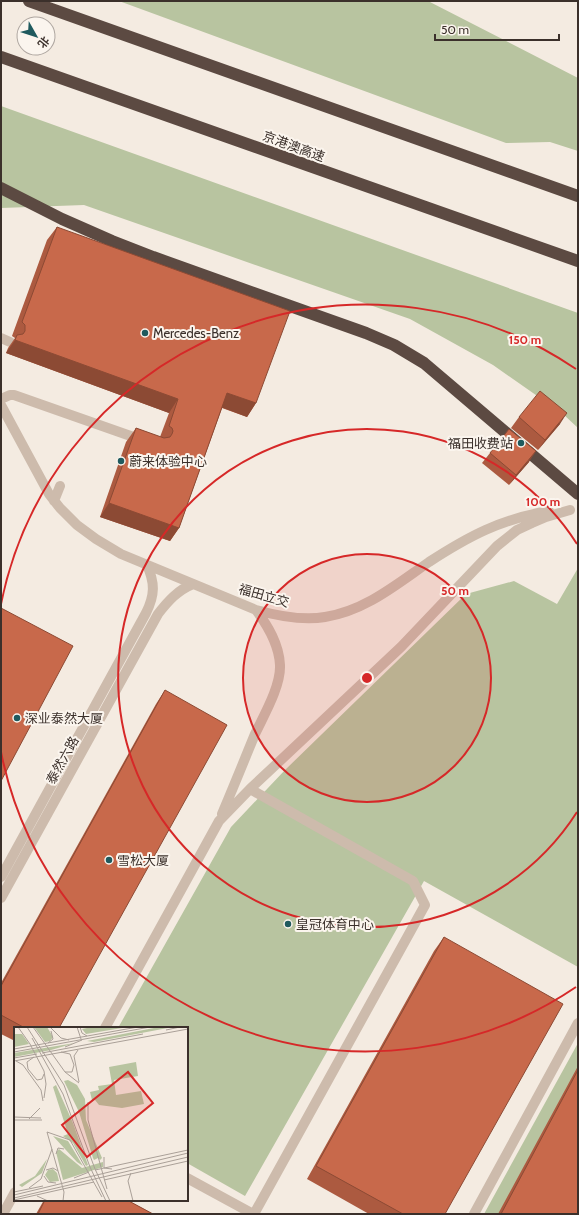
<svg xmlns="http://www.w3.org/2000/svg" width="579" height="1215" viewBox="0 0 579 1215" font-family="Cabin,'Noto Sans SC',sans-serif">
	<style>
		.green { fill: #b8c4a0 }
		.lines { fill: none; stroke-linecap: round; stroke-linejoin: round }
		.minor { stroke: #cdbbac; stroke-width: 10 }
		.highway { stroke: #5c4a42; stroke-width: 12 }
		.wall { fill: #ac5a40 }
		.shaded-wall { fill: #8c4a34 }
		.building { fill: #c8694b; stroke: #8c4a34 }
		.ring { fill: none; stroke: #d62828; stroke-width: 2 }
		.poi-dot { fill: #1f5a5e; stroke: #fbf5ee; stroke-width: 1.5 }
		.labels { text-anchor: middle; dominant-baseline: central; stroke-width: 4; stroke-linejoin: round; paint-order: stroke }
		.street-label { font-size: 13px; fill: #3b302b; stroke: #fbf5ee }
		.poi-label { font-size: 13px; fill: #3b302b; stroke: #fbf5ee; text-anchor: start }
		.inset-road { fill: none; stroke: #aaa098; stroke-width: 1 }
		.view { fill: #d62828; fill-opacity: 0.15; stroke: #d62828; stroke-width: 2 }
		.inset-edge { fill: none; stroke: #3b302b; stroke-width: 2 }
		.centre { fill: #d62828; stroke: #fbf5ee; stroke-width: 2 }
		.ring-label { font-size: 12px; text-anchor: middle; font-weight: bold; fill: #d62828; stroke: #fbf5ee; stroke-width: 4; stroke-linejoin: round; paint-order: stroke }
	</style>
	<rect width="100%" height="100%" fill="#f4ebe1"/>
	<path class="green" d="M119 1H428L578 78V151L550 142 506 143Z
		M1 106 578 313V428L563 414 493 365 410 319 84 205 1 208Z
		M578 568V967L424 881 245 1196 187 1163V1028H118L231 827 285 770 466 594 514 581 557 604Z
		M578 1043V1214H484Z"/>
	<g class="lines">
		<path class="minor" d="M1 338 10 342
			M1 399 10 395H14L142 440
			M1 405 49 494 60 508 77 525 96 539 121 554 256 610C278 616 303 621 325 617 365 611 397 584 429 562 469 536 501 519 549 511
			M54 501 60 486
			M250 789 413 881 425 905 254 1214
			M222 814C233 788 244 761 255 734 264 715 281 686 280 665 279 644 268 626 256 610
			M1 877 146 613C155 595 155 583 147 565
			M1 898 158 614C168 601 178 590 193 584
			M105 1028 219 821 250 789 401 647 497 546 517 530 532 523 546 517 570 510
			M187 1178 253 1214
			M3 1214 15 1192
			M474 1214 578 1023"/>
		<path class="highway" d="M29 1 578 196
			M1 57 578 261
			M1 188 62 219 112 241 153 257 366 333 394 345 424 363 578 494"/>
	</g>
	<path class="wall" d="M57 227 256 403 247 417 222 408 179 528 170 541 100 517 126 442 136 428 160 437 169 413 6 353 8 348 15 338 12 336 47 240Z
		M519 417 560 424 538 450 511 428Z
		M490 453 529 462 509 485 482 463Z
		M165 690 59 1028H15V1041L1 1034V983L156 704Z
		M444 937 445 1214H369L307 1179 434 951Z
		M578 1066V1214H498Z
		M44 1200H127L153 1214H36Z"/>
	<path class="shaded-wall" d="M15 340 178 399 169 413 6 353Z
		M227 393 256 403 247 417 218 406Z
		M567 413 560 424 538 450 545 440Z
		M536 451 529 462 509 485 516 475Z
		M109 503 179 528 170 541 100 517Z"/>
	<path class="building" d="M57 227 290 311 256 403 227 393 179 528 109 503 136 428 164 438 170 437 172 434 173 431 172 428 169 426 178 399 15 340 17 335 23 334 25 331V325L22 322Z
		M540 391 567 413 545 440 519 417Z
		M509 429 536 451 516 475 490 453Z
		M1 608 73 646 1 781Z
		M165 690 227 725 59 1028H25L1 1015V986Z
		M444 937 563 1004 445 1214H403L316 1166Z
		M578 1070V1214H501Z
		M45 1200H127L153 1214H38Z"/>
	<circle cx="367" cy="678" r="124" fill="#d62828" fill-opacity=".12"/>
	<g class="ring">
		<circle cx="367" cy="678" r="124"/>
		<path d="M577 812A249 249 0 1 1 577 544"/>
		<path d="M576 987A373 373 0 0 1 1 752M1 604A373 373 0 0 1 576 369"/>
	</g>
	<g class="poi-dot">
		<circle cx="145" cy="333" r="4"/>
		<circle cx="521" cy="443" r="4"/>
		<circle cx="121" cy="461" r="4"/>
		<circle cx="17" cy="718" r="4"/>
		<circle cx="109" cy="860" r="4"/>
		<circle cx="288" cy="924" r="4"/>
	</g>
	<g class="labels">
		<g class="street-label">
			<text transform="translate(294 146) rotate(20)">京港澳高速</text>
			<text transform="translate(264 595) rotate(16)">福田立交</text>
			<text transform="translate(62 760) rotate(-61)">泰然六路</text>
		</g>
		<g class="poi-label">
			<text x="153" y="333">Mercedes-Benz</text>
			<text x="513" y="443" text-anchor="end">福田收费站</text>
			<text x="129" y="461">蔚来体验中心</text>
			<text x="25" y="718">深业泰然大厦</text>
			<text x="117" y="860">雪松大厦</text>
			<text x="296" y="924">皇冠体育中心</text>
		</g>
	</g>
	<g transform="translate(14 1027)">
		<rect width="174" height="174" fill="#f4ebe1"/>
		<path d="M20 0H33L39 10 36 14 31 15ZM78 0H114L72 7 68 2ZM145 0H159L80 15 73 14ZM0 7H8L15 17 0 20ZM61 16 37 23 0 30V26ZM122 35 124 49 100 53 102 68 127 64 130 77 108 81 85 78 81 73H78L76 65 85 63 84 59 98 57 95 40ZM54 53 63 58 71 72 72 93 88 131 86 133 84 131 80 133 79 131 65 85 50 54ZM42 58 59 96 74 138 72 139 59 116 49 109 54 107 39 60ZM39 109 54 114 69 139 63 135ZM45 122 68 141 89 135V140L49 153 42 125ZM33 132 28 146 8 160 5 158 21 149ZM39 142 43 146 45 154 36 155 31 148 34 143Z" fill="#b8c4a0"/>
		<path class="inset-road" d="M4 0 16 17 30 44 32 57 30 71M13 0 50 58 81 142 96 174M19 0 51 45 65 56M36 0 47 11 55 13M63 0 67 12M66 0 68 6 73 9M152 3 166 0M18 11 49 67 76 140 92 174M34 16 39 12 37 4M51 20 68 13M0 22 124 0M64 23 60 29 65 55M0 25 136 0M47 25 56 27 60 38 58 45H51M28 26 129 7M20 30 13 35 14 42 23 53 28 52 30 47M0 31 23 27M0 34 174 2M2 34 9 38 27 63 29 74M74 75V93L93 162M0 90 27 91M15 92 26 81M0 93H28M33 105 50 165 49 174M33 105 56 113 88 170M42 127 44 121 50 122M90 130V141L98 142M32 143 39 141 44 144M81 143 174 123M117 146 114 154 119 174M30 149 34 155 42 156M60 151 75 145M90 153 174 134M15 161 27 152 38 122M0 165 29 159M0 168 174 126M23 169 34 174M0 171 174 130M0 173 80 155"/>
		<path class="view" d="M114 45 139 76 73 130 48 98Z"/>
		<rect width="174" height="174" class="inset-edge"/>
	</g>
	<circle cx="367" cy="678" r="6" class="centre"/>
	<g class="ring-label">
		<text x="525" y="344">150 m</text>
		<text x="543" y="506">100 m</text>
		<text x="455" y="595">50 m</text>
	</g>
	<rect width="579" height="1215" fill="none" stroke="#3b302b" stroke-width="4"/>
	<g transform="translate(36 36) rotate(129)"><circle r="19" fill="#fbf5ee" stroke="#aea6a0"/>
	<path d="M0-3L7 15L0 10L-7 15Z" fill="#1f5a5e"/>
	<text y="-6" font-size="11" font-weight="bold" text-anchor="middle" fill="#3b302b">北</text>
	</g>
	<path d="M435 34v6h124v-6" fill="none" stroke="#3b302b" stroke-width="2"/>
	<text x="441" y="34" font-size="12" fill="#3b302b" stroke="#fbf5ee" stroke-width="3" paint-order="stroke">50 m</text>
</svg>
